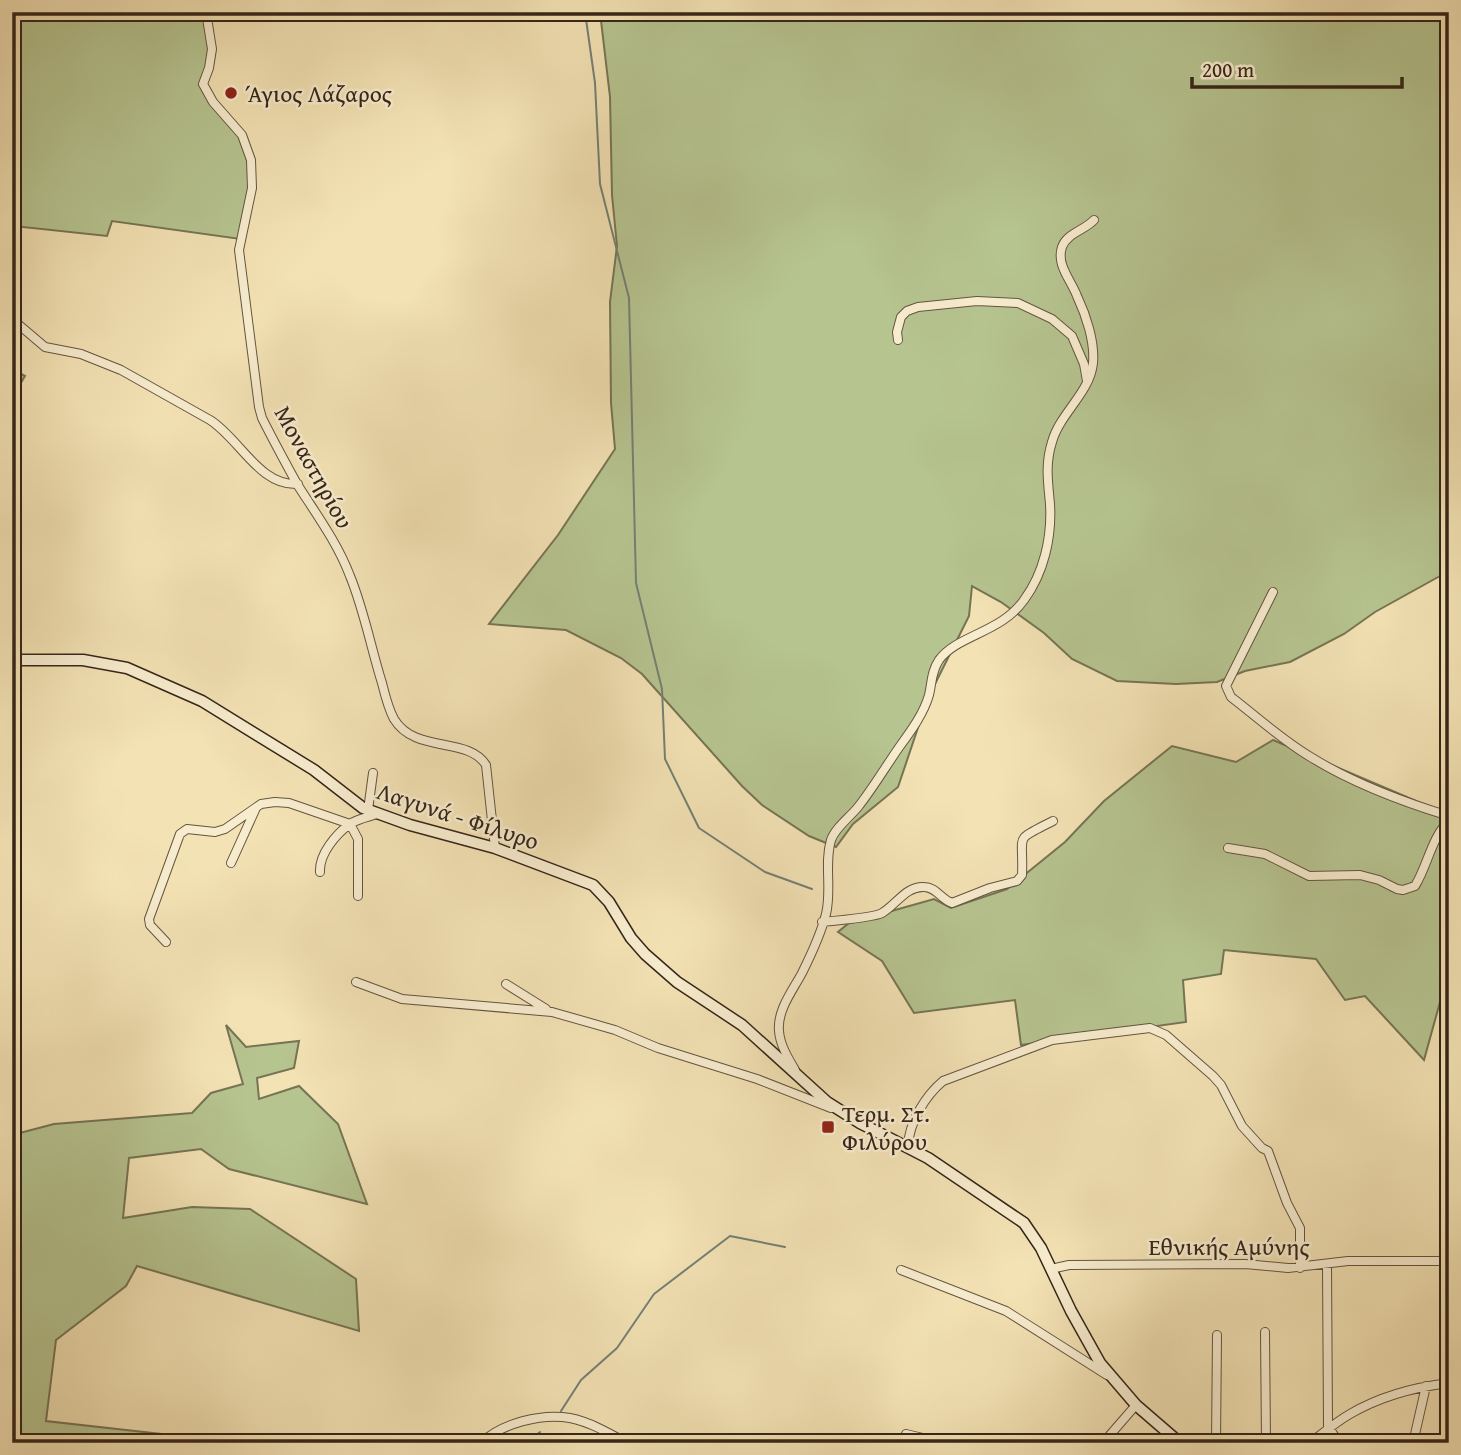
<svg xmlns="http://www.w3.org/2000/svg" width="1461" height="1455" viewBox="0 0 1461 1455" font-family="'Gentium Book Plus',serif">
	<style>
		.green { fill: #b6c490; stroke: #767454; stroke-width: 2 }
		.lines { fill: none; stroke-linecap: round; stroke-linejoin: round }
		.stream { stroke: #738076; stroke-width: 2 }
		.street-casing { stroke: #645440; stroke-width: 10 }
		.secondary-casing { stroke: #352519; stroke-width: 13 }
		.street { stroke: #f7ecce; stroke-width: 8 }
		.secondary { stroke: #f7ecce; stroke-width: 10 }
		.poi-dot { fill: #8f2418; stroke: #f7ecce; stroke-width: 2.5 }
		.labels { text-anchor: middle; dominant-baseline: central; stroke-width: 5; stroke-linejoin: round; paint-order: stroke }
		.poi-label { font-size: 24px; fill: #352519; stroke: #f7ecce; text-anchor: start }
		.street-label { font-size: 24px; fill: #352519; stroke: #f7ecce }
	</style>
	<rect width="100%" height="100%" fill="#f3e2b4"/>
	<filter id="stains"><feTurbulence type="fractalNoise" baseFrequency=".00286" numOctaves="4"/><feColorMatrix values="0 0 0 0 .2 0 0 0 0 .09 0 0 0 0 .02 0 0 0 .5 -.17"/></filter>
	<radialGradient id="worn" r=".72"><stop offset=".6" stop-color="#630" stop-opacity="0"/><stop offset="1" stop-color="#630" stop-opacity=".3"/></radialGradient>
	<path class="green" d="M177 12H206L212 49 203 84 242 135 252 173 240 239 112 221 107 236 14 226 12 283V19L18 21Z
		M600 12H1449V571L1375 612 1344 634 1290 662 1245 671 1217 682 1176 684 1117 681 1072 659 1044 633 1001 602 972 586 969 616 928 698 898 787 853 824 836 847 809 836 762 805 742 786 642 674 621 658 566 630 489 624 558 535 615 449 611 403 610 302 617 246 612 195 610 97Z
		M12 369 25 376 12 398Z
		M1273 740 1449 815V993L1440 1002 1424 1060 1365 996 1345 1000 1316 959 1224 950 1221 974 1183 980 1186 1022 1021 1045 1015 1000 914 1013 882 961 838 932 849 923 934 899 951 908 1007 889 1065 842 1104 801 1172 746 1236 762Z
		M226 1025 246 1047 299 1041 294 1068 257 1078 259 1099 299 1086 338 1124 367 1204 229 1169 201 1149 129 1158 123 1218 192 1207 250 1209 356 1279 359 1331 137 1266 126 1286 56 1340 46 1421 207 1439 205 1443H12V1135L54 1124 192 1113 211 1093 243 1084Z"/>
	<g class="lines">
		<path class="stream" d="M585 12 595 83 600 184 629 298 636 583 662 689 665 759 699 828 765 872 812 889
			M561 1411 581 1380 617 1348 654 1294 730 1236 785 1247
			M526 1443 540 1432"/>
		<g class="street-casing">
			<path id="street" d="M206 12 212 49 209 68 203 84 213 102 242 135 251 160 252 188 239 250 259 407 262 418C273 440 285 462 297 484 316 514 337 542 350 576 364 610 371 648 382 683 385 695 388 708 394 719 415 754 468 736 486 765L495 848
				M12 319 45 347 81 354 121 370 210 420C240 439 259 486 298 484
				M898 340 897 332 901 317 907 311 918 307 977 301 1018 303 1052 319 1072 336 1084 364 1087 381
				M1273 592 1226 686 1231 697C1257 717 1281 739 1309 756 1352 783 1400 801 1449 816
				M368 810 373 773
				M1228 848 1265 854 1309 876 1360 875 1379 880 1397 889 1403 890 1415 886C1428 865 1431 838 1449 821
				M231 863 255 810
				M320 872C319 854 336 834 350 824 357 819 368 817 377 814
				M822 922C833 921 875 917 882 913 896 905 906 886 924 887 936 887 941 899 952 903L990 888 1017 881 1022 875C1024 832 1012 842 1053 821
				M166 942 150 925 149 919 180 834 187 829 215 832 225 829 261 804 275 802 289 803 350 824 358 839V896
				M356 982 402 999 552 1012 615 1030 658 1048 757 1079 831 1108
				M506 984 546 1009
				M795 1070C788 1058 780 1045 779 1031 777 1010 793 990 802 973 811 955 821 933 826 914 832 890 824 863 831 840 835 828 850 817 858 807 873 788 886 766 900 746 911 731 924 713 929 695 932 683 931 672 939 660 957 635 1001 633 1024 600 1044 573 1052 537 1050 504 1048 482 1045 464 1052 442 1060 413 1090 393 1093 363 1095 342 1086 315 1077 296 1071 280 1056 265 1062 247 1067 233 1085 230 1094 220
				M908 1146C909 1123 925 1096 943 1081L1052 1040 1150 1028 1166 1035 1213 1076 1221 1085 1242 1126 1262 1148 1268 1151 1287 1203 1300 1228V1268
				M1327 1264 1328 1426 1335 1437 1359 1443
				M1051 1269 1069 1265 1245 1264 1288 1268 1348 1261H1449
				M901 1270 1006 1311 1107 1375
				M1265 1332 1266 1443
				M906 1434 944 1443
				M481 1443C502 1423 542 1413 570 1418 590 1422 609 1433 627 1443
				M1103 1443 1136 1405
				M1216 1443 1217 1335
				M1310 1443C1323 1433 1336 1422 1350 1414 1379 1397 1416 1387 1449 1383
				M1413 1443 1426 1386"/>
		</g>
		<g class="secondary-casing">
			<path id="secondary" d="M12 660H83L127 668 202 701 314 770 363 808 410 825 495 848 593 885 609 902 631 938 645 954 677 982 742 1025 827 1102 860 1123 928 1158 1024 1223 1041 1248 1071 1311 1100 1363 1136 1405 1180 1443"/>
		</g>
		<use href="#street" class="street"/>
		<use href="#secondary" class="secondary"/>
	</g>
	<g class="poi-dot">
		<circle cx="231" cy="93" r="7"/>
		<rect x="821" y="1120" width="14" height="14" rx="3.5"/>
	</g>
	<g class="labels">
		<g class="poi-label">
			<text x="245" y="93">Άγιος Λάζαρος</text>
			<text x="842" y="1113">Τερμ. Στ.<tspan x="842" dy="28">Φιλύρου</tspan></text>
		</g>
		<g class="street-label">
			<text transform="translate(314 467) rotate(61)">Μοναστηρίου</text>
			<text transform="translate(458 816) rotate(18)">Λαγυνά - Φίλυρο</text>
			<text x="1229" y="1246">Εθνικής Αμύνης</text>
		</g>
	</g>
	<rect width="1461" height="1455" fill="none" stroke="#f3e2b4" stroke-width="42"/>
	<rect x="14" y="14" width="1433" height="1427" fill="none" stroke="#352519" stroke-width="3.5"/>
	<rect x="21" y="21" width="1419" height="1413" fill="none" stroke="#352519" stroke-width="2"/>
	<path d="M1192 77v10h210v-10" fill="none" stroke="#352519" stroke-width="3.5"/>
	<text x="1202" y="77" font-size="21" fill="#352519" stroke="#f7ecce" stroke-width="5" paint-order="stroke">200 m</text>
	<rect width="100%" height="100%" filter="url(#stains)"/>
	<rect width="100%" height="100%" fill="url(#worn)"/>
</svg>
